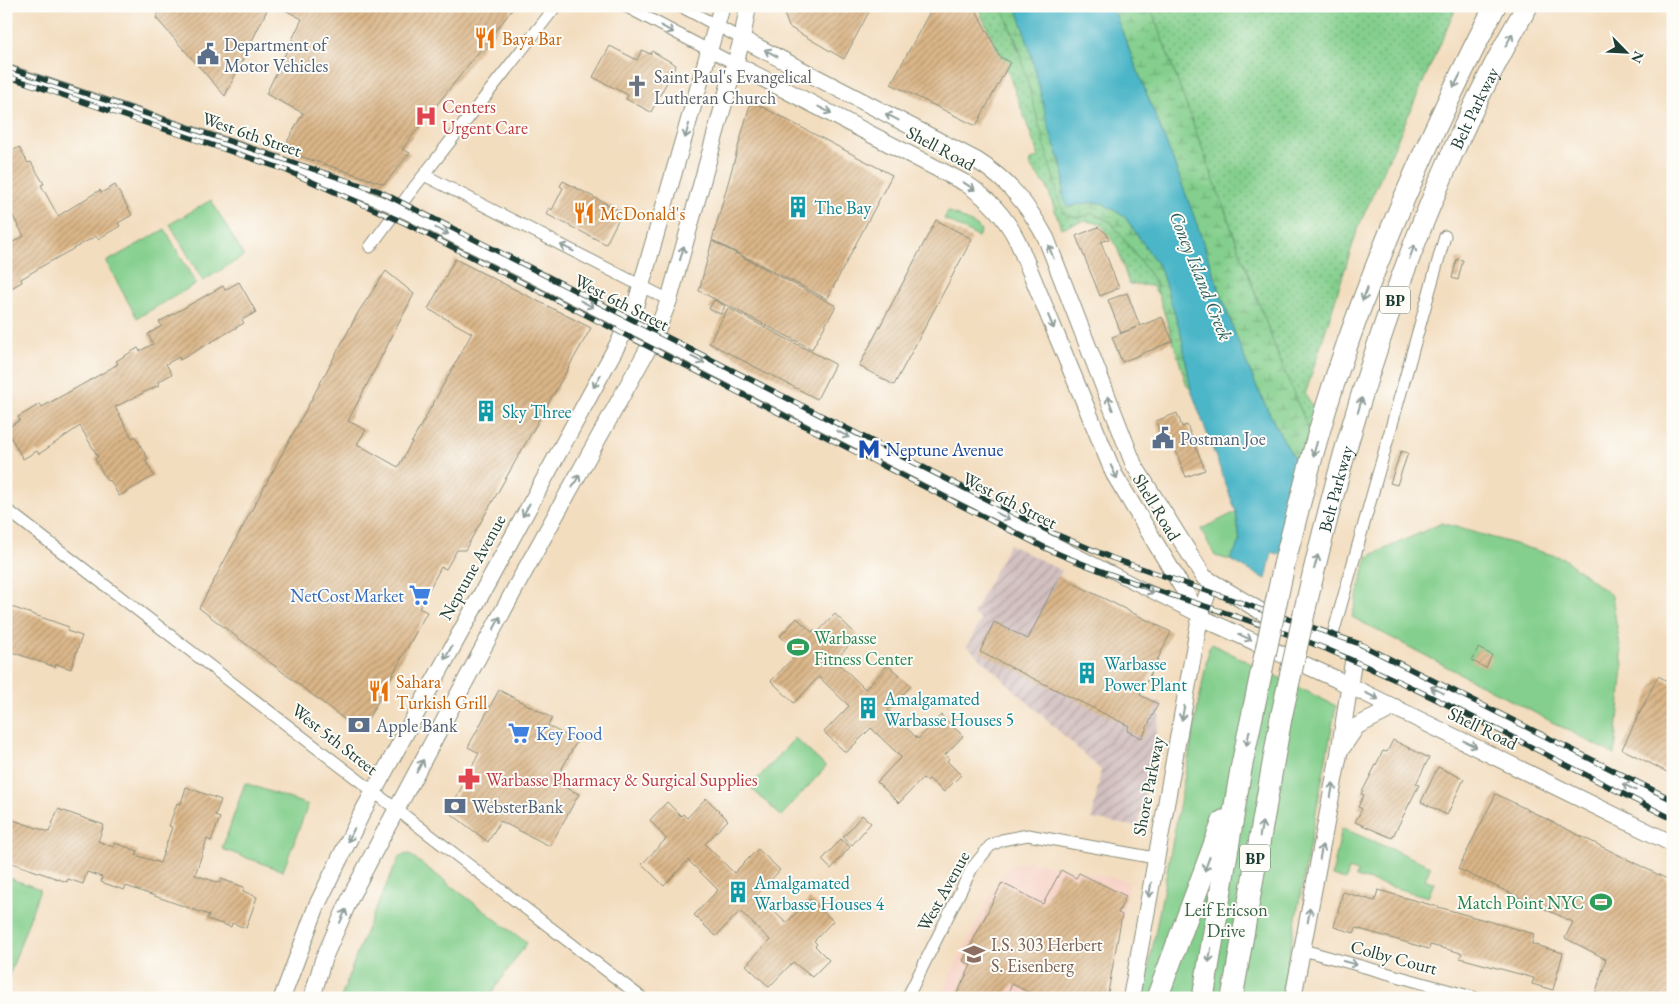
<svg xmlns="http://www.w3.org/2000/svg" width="1679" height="1004" viewBox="0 0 1679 1004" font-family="'EB Garamond',serif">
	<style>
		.built { fill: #f7d1c6 }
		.industrial { fill: url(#industrial-furrows) }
		.grass { fill: url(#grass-dots); stroke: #528660 }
		.wetland { fill: url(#wetland-marsh); stroke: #528660 }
		.green { fill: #84cf8d; stroke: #528660 }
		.water { fill: #4bb6c8; stroke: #357a7e }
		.building { fill: url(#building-hatch) }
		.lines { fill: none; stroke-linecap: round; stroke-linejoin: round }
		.minor-casing { stroke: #898d7a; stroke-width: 13 }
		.secondary-casing { stroke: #898d7a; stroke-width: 18 }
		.motorway-casing { stroke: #898d7a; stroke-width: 23 }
		.minor { stroke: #fff; stroke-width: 11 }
		.secondary { stroke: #fff; stroke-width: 16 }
		.motorway { stroke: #fff; stroke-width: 21 }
		.rail-casing { stroke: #1f3d34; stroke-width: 5.5 }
		.rail { stroke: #fdfcf7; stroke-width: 4; stroke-dasharray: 11; stroke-linecap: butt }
		.motorway-bridge-casing { stroke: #898d7a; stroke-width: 23; stroke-linecap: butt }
		.motorway-bridge { stroke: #fff; stroke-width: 21 }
		.oneway { stroke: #8f9e9a }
		.labels { text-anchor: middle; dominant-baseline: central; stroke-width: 4; stroke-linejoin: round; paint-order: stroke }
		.shield { fill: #fdfcf7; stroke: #62766e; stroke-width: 1 }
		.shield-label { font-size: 16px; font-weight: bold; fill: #1f3d34 }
		.food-label { font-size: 18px; fill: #c56008; stroke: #fdfcf7; text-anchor: start }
		.service-label { font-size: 18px; fill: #4e5e75; stroke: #fdfcf7; text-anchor: start }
		.worship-label { font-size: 18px; fill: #5b616d; stroke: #fdfcf7; text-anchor: start }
		.health-label { font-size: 18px; fill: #be3a42; stroke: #fdfcf7; text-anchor: start }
		.street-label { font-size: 18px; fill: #1f3d34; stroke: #fdfcf7 }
		.culture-label { font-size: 18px; fill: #0d838f; stroke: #fdfcf7; text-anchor: start }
		.transit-label { font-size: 18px; fill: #164399; stroke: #fdfcf7; text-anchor: start }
		.shop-label { font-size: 18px; fill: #366cbe; stroke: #fdfcf7; text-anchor: end }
		.leisure-label { font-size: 18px; fill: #27864d; stroke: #fdfcf7; text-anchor: start }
		.park-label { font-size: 18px; fill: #38624a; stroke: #fdfcf7 }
		.education-label { font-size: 18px; fill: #785e54; stroke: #fdfcf7; text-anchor: start }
		.water-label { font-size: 19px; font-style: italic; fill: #2c6160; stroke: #fdfcf7 }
	</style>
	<defs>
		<pattern id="industrial-furrows" width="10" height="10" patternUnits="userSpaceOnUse" patternTransform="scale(1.25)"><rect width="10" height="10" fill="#d2bfbf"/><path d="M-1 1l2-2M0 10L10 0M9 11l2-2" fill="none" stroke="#aa9c9c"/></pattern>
		<pattern id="grass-dots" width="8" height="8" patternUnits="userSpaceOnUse" patternTransform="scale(1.25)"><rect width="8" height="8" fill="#84cf8d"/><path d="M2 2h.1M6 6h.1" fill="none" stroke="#6ba974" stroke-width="1.8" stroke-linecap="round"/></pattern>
		<pattern id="wetland-marsh" width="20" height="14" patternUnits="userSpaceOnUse" patternTransform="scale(1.25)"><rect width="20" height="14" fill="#84cf8d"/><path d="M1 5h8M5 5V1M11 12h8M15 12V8" fill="none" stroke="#6ba974"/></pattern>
		<pattern id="building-hatch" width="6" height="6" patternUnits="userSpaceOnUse" patternTransform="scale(1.25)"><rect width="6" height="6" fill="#dbb688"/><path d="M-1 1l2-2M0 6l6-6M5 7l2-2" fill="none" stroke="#b19570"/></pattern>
	</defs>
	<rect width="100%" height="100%" fill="#fdfcf7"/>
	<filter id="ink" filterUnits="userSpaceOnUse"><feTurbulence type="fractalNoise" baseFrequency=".02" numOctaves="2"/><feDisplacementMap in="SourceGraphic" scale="10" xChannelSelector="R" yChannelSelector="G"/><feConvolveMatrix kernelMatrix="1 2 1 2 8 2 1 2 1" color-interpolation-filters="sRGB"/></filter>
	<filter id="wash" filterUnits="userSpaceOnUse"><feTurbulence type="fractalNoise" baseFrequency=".0096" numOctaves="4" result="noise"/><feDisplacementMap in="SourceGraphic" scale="20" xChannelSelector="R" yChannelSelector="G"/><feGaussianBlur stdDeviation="1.12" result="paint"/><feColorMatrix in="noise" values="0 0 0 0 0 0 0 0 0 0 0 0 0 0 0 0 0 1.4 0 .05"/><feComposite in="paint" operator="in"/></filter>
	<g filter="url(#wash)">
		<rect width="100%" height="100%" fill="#f3ddbf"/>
		<path class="built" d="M1027 861 1129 881 1107 998H939L998 880 1011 866Z"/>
		<path class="industrial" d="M1009 544 1062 571 1059 576 1171 632 1140 695 1162 704 1138 827 1092 819 1101 770 967 646 981 620 973 614Z"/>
		<path class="grass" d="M977 6H1002L1080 218 1092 213 1111 222 1154 280 1160 297 1152 286 1129 284 1117 247 1100 223 1083 221 1061 228 1047 187 1030 166 1031 160 1039 157 1008 72Z
			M1150 6H1457L1358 228 1305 395 1318 413 1311 435 1279 358Z"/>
		<path class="wetland" d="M1002 6H1016L1027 35 1049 126 1064 176 1062 193 1070 207 1085 203H1102L1125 217 1160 268 1181 333 1191 390 1187 386 1154 280 1111 222 1092 213 1080 218 1066 215 1060 203 1018 46Z
			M1112 6H1150L1279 358 1311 435 1302 470C1251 393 1226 308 1196 222 1170 150 1140 78 1112 6Z"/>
		<path class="green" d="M211 200 244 256 203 281 170 224Z
			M948 211 977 226 981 231 978 237 944 219Z
			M165 229 196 284 137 318 106 262Z
			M1236 512 1240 542 1230 560 1215 556 1201 529Z
			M1442 523 1563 558 1612 596 1623 666 1615 755 1352 617 1367 557Z
			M1212 644 1336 706 1281 998H1143L1209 648Z
			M795 738 826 767 781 816 750 787Z
			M245 783 308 805 283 871 222 849Z
			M1342 828 1431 866 1425 879 1434 883 1428 897 1356 877 1357 872 1349 869 1346 880 1332 876Z
			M409 854 527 943 488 998H341C358 947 377 904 400 856Z
			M6 877 40 889 7 982 6 981Z"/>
		<path class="water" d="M1016 6H1112C1140 78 1170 150 1196 222 1226 308 1251 393 1302 470L1280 555 1272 552 1266 579 1230 560 1240 542 1236 512 1191 390 1181 333 1160 268 1125 217 1102 203H1085L1069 207C1059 196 1065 188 1064 175 1061 158 1052 141 1048 124 1038 84 1030 45 1016 6Z"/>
		<g id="blocks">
			<path class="building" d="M162 6H269L225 96 156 18Z
				M282 6H515L402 149 410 153 384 184 288 152V140L303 113 266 94 302 19 281 8Z
				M781 6H872L844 59 789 27Z
				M933 6H974L1000 57 1010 62 976 126 891 84Z
				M610 46 637 60 642 50 650 54 652 51 676 65 651 112 626 99 628 95 593 77Z
				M751 101 892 175 827 299 712 240Z
				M19 147 28 163 31 162 44 184 41 185 58 216 100 190 101 193 115 185 132 215 118 223 120 226 98 239 96 236 46 264 21 279 22 282 6 291V246L24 236 6 204V155Z
				M563 181 622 212 606 244 546 214 549 208 552 210 563 188 560 186Z
				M936 220 972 239 894 385 859 366Z
				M1098 227 1106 233 1109 239 1101 242 1119 288 1100 296 1076 236Z
				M712 241 836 306 812 349 699 291Z
				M455 259 591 328 465 550H457L446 569 441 567 419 608 427 612 361 732 199 608 359 311 386 271 414 294 348 421 366 430 357 444 398 467 472 333 428 309Z
				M1457 259 1463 260 1458 280 1452 278Z
				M239 282 256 312 242 320 244 323 180 360 179 357 166 364 172 374 158 382 159 385 115 407 132 438 135 436 148 459 145 460 154 476 119 496 110 480 107 481 95 459 98 457 80 426 39 454 37 451 23 459 6 429 20 420 18 417 40 404 42 407 94 378 118 364 116 361 138 348 140 351 153 344 148 334 162 326 159 322 223 286 225 290Z
				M1127 293 1140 326 1162 317 1173 341 1122 362 1112 337 1137 327 1121 333 1108 300Z
				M714 300 725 306 721 314 709 309Z
				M728 308 835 364 817 399 709 343Z
				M1177 413 1182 427 1187 425 1205 470 1186 477 1172 441 1164 444 1156 421Z
				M1401 451 1408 453 1397 485 1390 483Z
				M1059 576 1171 632 1140 695 1158 704 1142 738 1127 731 1129 726 980 652 994 622 1028 639Z
				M6 605 69 627 67 631 82 636 71 669 56 664 55 667 6 650Z
				M835 614 858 636 835 660 862 686 865 689 888 665 911 686 888 710 918 739 941 715 963 736 945 755 949 759 947 761 961 775 944 792 929 779 927 781 923 778 899 803 877 782 901 757 871 728 846 753 824 732 849 706 819 677 794 703 771 681 796 655 793 652 795 650 780 636 797 618 812 632 814 630 817 633Z
				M1478 648 1492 655 1486 668 1472 661Z
				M1658 676 1673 684V775L1622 749Z
				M499 690 552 718 548 726 577 741 560 772 558 771 552 781 579 794 550 846 500 821 488 842 449 812 479 753 468 747Z
				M1393 740 1429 758 1416 784 1419 785 1392 838 1355 822 1362 809 1358 807 1364 795 1361 794 1383 751 1387 752Z
				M1438 767 1464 779 1447 815 1421 802Z
				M186 787 221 800 215 816 220 818 211 841 207 839 195 875 220 883 221 879 244 887 243 891 257 897 246 928 232 923 231 927 207 919 209 915 126 886 124 890 101 882 102 877 87 872 83 884 68 879 67 882 6 861V822L11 824 13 820 49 832 58 809 104 825 98 841 113 847 115 843 138 851 136 855 160 863 172 827 169 826 177 803 181 804Z
				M1496 794 1673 882V998H1594L1606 959 1565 938 1573 922 1458 869Z
				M706 798 728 820 705 844 734 873 758 849 780 870 757 895 786 923 810 899 833 921 814 941 817 944 815 946 829 960 812 977 793 962 769 987 746 965 770 940 740 911 716 936 707 928 694 915 718 890 688 860 664 886 642 864 666 839 650 820 667 802 681 816 683 814 687 818Z
				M862 815 871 823 852 845 843 837Z
				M841 839 850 847 831 869 822 860Z
				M1061 870 1076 878 1079 873 1126 896 1118 913 1122 915 1107 998H1032L1034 995 1012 984 1005 998H955L971 965 963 961 1002 883 1043 904Z
				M1378 890 1534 934 1532 944 1563 953 1553 990 1532 984 1534 978 1460 958 1462 953 1430 945 1429 949 1356 928 1354 933 1334 927 1343 892 1375 901Z"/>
		</g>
	</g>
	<g filter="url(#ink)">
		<use href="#blocks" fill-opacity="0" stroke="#898d7a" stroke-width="1"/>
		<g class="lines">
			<g class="minor-casing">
				<path id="minor" d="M625 6 735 64
					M680 6 742 39
					M6 70 279 161 398 209 1200 617
					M424 175 669 300
					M370 247 409 194 556 6
					M6 509 642 998
					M1331 641 1445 236
					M1303 950 1476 998
					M907 998 972 868 990 846 1002 840 1028 835 1155 858"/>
			</g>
			<g class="secondary-casing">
				<path id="secondary" d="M742 39 976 160C1008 180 1028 205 1046 238L1134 465 1204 577 1280 623 1355 649 1673 809
					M735 64 965 183C988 198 1006 217 1018 242L1114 474 1200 617 1336 679 1673 844
					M1342 748 1357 726 1395 707
					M282 998 317 905 362 813 620 340 634 310 722 6
					M312 998 323 960 352 894 385 831 518 583 654 338 669 300 742 39 748 6
					M1131 998 1200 617 1211 582
					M1293 998 1339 754 1355 649"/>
			</g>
			<g class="motorway-casing">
				<g id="motorway">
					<path d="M1284 565C1301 499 1317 432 1339 368 1381 243 1435 123 1495 6"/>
					<path id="s1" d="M1305 609C1352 401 1420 192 1527 6"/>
					<path d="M1157 998 1223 821"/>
					<path d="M1203 998 1241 769 1254 707"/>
					<path d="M1232 998 1281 718"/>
				</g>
			</g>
			<use href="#minor" class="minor"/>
			<use href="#secondary" class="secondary"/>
			<use href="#motorway" class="motorway"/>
			<g class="rail-casing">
				<path id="rail" d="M6 67 379 191 1053 533 1112 558 1360 644 1673 800
					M6 76 283 169 405 223 1045 548C1136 589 1234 611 1326 649 1444 699 1558 762 1673 819"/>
			</g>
			<use href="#rail" class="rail"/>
			<g class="motorway-bridge-casing">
				<path id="motorway-bridge" d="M1254 707 1284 565
					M1281 718 1305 609"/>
			</g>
			<use href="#motorway-bridge" class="motorway-bridge"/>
		</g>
		<defs><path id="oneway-shaft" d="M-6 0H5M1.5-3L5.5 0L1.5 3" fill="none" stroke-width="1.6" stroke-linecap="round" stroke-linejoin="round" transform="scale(1.25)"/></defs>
		<g class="oneway">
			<use href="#oneway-shaft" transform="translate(667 29) rotate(28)"/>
			<use href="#oneway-shaft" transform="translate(1509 40) rotate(-62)"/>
			<use href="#oneway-shaft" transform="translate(771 53) rotate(-152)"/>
			<use href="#oneway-shaft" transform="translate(1457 81) rotate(117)"/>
			<use href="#oneway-shaft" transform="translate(825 110) rotate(27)"/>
			<use href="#oneway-shaft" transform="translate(892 117) rotate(-153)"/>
			<use href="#oneway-shaft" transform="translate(687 131) rotate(106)"/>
			<use href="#oneway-shaft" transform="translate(969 186) rotate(33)"/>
			<use href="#oneway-shaft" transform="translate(442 231) rotate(27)"/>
			<use href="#oneway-shaft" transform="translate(567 248) rotate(-153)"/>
			<use href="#oneway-shaft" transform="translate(1051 252) rotate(-111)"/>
			<use href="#oneway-shaft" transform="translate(1412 252) rotate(-69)"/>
			<use href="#oneway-shaft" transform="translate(682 253) rotate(-74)"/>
			<use href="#oneway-shaft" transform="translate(1365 294) rotate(110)"/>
			<use href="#oneway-shaft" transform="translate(587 304) rotate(27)"/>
			<use href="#oneway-shaft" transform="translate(1051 322) rotate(67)"/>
			<use href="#oneway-shaft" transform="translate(698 360) rotate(27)"/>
			<use href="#oneway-shaft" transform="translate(597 381) rotate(119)"/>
			<use href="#oneway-shaft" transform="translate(1110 403) rotate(-111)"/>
			<use href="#oneway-shaft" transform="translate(1360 405) rotate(-74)"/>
			<use href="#oneway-shaft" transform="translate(843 434) rotate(27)"/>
			<use href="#oneway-shaft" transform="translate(1315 449) rotate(106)"/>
			<use href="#oneway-shaft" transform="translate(1114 472) rotate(64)"/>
			<use href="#oneway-shaft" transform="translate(576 481) rotate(-61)"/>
			<use href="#oneway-shaft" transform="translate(526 510) rotate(119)"/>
			<use href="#oneway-shaft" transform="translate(1003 516) rotate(27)"/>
			<use href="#oneway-shaft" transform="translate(1316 562) rotate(-75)"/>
			<use href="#oneway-shaft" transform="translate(1147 590) rotate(27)"/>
			<use href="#oneway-shaft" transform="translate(497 623) rotate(-62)"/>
			<use href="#oneway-shaft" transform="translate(1245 637) rotate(25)"/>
			<use href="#oneway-shaft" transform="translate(448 653) rotate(119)"/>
			<use href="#oneway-shaft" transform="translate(1437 690) rotate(-153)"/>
			<use href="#oneway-shaft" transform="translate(1372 696) rotate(26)"/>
			<use href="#oneway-shaft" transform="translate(1183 713) rotate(101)"/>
			<use href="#oneway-shaft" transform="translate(1248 738) rotate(102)"/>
			<use href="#oneway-shaft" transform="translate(1470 744) rotate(26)"/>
			<use href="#oneway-shaft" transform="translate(420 766) rotate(-62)"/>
			<use href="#oneway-shaft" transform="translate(1629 787) rotate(-153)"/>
			<use href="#oneway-shaft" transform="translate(1332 790) rotate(-80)"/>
			<use href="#oneway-shaft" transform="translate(1261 829) rotate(-80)"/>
			<use href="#oneway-shaft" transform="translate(351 835) rotate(116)"/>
			<use href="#oneway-shaft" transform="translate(1321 852) rotate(-80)"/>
			<use href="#oneway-shaft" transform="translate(1207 864) rotate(110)"/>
			<use href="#oneway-shaft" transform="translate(1150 890) rotate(100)"/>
			<use href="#oneway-shaft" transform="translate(1309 915) rotate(-80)"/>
			<use href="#oneway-shaft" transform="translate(343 916) rotate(-66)"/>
			<use href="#oneway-shaft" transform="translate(1210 955) rotate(99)"/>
			<use href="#oneway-shaft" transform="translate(1350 963) rotate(15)"/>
		</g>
	</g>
	<defs>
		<g id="restaurant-bare" transform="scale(1.725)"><path d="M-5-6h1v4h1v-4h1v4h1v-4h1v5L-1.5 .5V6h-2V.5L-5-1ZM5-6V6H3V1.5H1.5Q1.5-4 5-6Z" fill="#e8710a" stroke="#fdfcf7" stroke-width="2.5" paint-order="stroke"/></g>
		<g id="civic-bare" transform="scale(1.725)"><path d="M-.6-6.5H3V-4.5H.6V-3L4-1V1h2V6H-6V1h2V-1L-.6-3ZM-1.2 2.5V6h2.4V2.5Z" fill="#5c6f8a" stroke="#fdfcf7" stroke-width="2.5" paint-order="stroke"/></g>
		<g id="church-bare" transform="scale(1.725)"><path d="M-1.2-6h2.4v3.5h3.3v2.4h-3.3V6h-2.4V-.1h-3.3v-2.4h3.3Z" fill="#6b7280" stroke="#fdfcf7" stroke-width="2.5" paint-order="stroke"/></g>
		<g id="hospital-bare" transform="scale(1.725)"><path d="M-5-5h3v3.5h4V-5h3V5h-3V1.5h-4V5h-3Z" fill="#e0444e" stroke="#fdfcf7" stroke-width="2.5" paint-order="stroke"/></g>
		<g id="building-bare" transform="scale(1.725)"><path d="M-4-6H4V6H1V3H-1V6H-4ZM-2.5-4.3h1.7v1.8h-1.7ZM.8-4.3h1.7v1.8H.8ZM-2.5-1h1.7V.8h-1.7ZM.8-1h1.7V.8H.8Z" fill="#0f9aa8" stroke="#fdfcf7" stroke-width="2.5" paint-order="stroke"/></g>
		<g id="metro-bare" transform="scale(1.725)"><path d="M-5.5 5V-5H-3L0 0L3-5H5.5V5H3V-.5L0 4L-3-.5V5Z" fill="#1a4fb4" stroke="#fdfcf7" stroke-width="2.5" paint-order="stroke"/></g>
		<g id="supermarket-bare" transform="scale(1.725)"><path d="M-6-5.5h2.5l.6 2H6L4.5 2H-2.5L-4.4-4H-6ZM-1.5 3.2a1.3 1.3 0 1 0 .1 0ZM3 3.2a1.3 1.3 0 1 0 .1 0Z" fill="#3f7fe0" stroke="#fdfcf7" stroke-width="2.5" paint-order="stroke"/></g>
		<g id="stadium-bare" transform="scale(1.725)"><path d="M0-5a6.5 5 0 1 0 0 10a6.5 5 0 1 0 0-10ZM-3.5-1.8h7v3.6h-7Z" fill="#2e9e5b" stroke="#fdfcf7" stroke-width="2.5" paint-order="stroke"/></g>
		<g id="bank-bare" transform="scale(1.725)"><path d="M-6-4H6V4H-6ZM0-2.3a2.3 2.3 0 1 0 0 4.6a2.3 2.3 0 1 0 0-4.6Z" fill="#5c6f8a" stroke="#fdfcf7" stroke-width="2.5" paint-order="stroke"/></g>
		<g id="pharmacy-bare" transform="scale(1.725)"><path d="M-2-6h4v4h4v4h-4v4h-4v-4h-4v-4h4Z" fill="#e0444e" stroke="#fdfcf7" stroke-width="2.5" paint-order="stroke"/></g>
		<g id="school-bare" transform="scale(1.725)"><path d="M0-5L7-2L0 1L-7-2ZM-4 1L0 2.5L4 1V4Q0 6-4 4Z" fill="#8d6e63" stroke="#fdfcf7" stroke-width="2.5" paint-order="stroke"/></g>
	</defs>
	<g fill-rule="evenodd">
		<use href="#restaurant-bare" x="485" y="38"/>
		<use href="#civic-bare" x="208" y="54"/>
		<use href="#church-bare" x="637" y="86"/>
		<use href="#hospital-bare" x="426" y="116"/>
		<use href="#building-bare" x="798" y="207"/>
		<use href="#restaurant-bare" x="584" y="213"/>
		<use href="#building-bare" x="486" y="411"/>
		<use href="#civic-bare" x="1163" y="438"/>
		<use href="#metro-bare" x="869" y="449"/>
		<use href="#supermarket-bare" x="420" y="595"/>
		<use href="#stadium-bare" x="798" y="647"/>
		<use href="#building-bare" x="1087" y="673"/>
		<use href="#restaurant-bare" x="379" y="691"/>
		<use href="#building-bare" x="868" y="708"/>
		<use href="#bank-bare" x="359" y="725"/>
		<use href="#supermarket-bare" x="519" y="733"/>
		<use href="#pharmacy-bare" x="469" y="779"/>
		<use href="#bank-bare" x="455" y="806"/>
		<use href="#building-bare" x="738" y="892"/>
		<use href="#stadium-bare" x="1601" y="902"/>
		<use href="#school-bare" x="974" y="954"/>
	</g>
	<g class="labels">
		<g class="shield">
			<rect x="1380" y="286.5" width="30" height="27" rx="4"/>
			<rect x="1240" y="844.5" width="30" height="27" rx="4"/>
		</g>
		<g class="shield-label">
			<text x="1395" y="300">BP</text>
			<text x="1255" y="858">BP</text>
		</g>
		<g class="food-label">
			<text x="502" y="38">Baya Bar</text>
			<text x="600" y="213">McDonald's</text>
			<text x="396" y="681">Sahara<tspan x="396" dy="21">Turkish Grill</tspan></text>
		</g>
		<g class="service-label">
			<text x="224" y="44">Department of<tspan x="224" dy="21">Motor Vehicles</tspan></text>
			<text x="1180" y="438">Postman Joe</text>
			<text x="376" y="725">Apple Bank</text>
			<text x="472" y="806">WebsterBank</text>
		</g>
		<g class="worship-label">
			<text x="654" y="76">Saint Paul's Evangelical<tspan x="654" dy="21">Lutheran Church</tspan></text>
		</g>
		<g class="health-label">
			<text x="442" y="106">Centers<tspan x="442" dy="21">Urgent Care</tspan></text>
			<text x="486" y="779">Warbasse Pharmacy &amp; Surgical Supplies</text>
		</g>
		<g class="street-label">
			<text stroke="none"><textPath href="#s1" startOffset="530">Belt Parkway</textPath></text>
			<text transform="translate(252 134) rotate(19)">West 6th Street</text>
			<text transform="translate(941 148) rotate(28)">Shell Road</text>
			<text transform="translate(622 302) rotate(27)">West 6th Street</text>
			<text stroke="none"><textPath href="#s1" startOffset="124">Belt Parkway</textPath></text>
			<text transform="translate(1010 500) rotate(27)">West 6th Street</text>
			<text transform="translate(1157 507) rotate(59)">Shell Road</text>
			<text transform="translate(472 567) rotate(-61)">Neptune Avenue</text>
			<text transform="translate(1483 728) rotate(26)">Shell Road</text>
			<text transform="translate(335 739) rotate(38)">West 5th Street</text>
			<text transform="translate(1148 786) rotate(-79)">Shore Parkway</text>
			<text transform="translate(943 891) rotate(-61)">West Avenue</text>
			<text transform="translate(1394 957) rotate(15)">Colby Court</text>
		</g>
		<g class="culture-label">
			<text x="814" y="207">The Bay</text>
			<text x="502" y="411">Sky Three</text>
			<text x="1104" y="663">Warbasse<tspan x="1104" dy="21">Power Plant</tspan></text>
			<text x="884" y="698">Amalgamated<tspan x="884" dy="21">Warbasse Houses 5</tspan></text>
			<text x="754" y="882">Amalgamated<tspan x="754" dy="21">Warbasse Houses 4</tspan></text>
		</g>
		<g class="transit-label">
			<text x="886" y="449">Neptune Avenue</text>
		</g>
		<g class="shop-label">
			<text x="404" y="595">NetCost Market</text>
			<text x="536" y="733" text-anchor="start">Key Food</text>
		</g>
		<g class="leisure-label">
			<text x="814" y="637">Warbasse<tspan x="814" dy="21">Fitness Center</tspan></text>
			<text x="1584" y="902" text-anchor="end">Match Point NYC</text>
		</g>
		<g class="park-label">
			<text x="1226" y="909">Leif Ericson<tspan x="1226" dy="21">Drive</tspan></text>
		</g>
		<g class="education-label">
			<text x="991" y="944">I.S. 303 Herbert<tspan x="991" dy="21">S. Eisenberg</tspan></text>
		</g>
		<g class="water-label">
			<text transform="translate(1201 276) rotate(68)">Coney Island Creek</text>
		</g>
	</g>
	<rect width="1679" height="1004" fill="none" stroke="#fdfcf7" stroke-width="25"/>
	<g transform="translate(1626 52) rotate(114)" stroke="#fdfcf7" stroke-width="4" paint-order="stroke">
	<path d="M0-4L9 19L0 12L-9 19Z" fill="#1f3d34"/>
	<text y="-8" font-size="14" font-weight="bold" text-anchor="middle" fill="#1f3d34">N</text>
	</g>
</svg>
